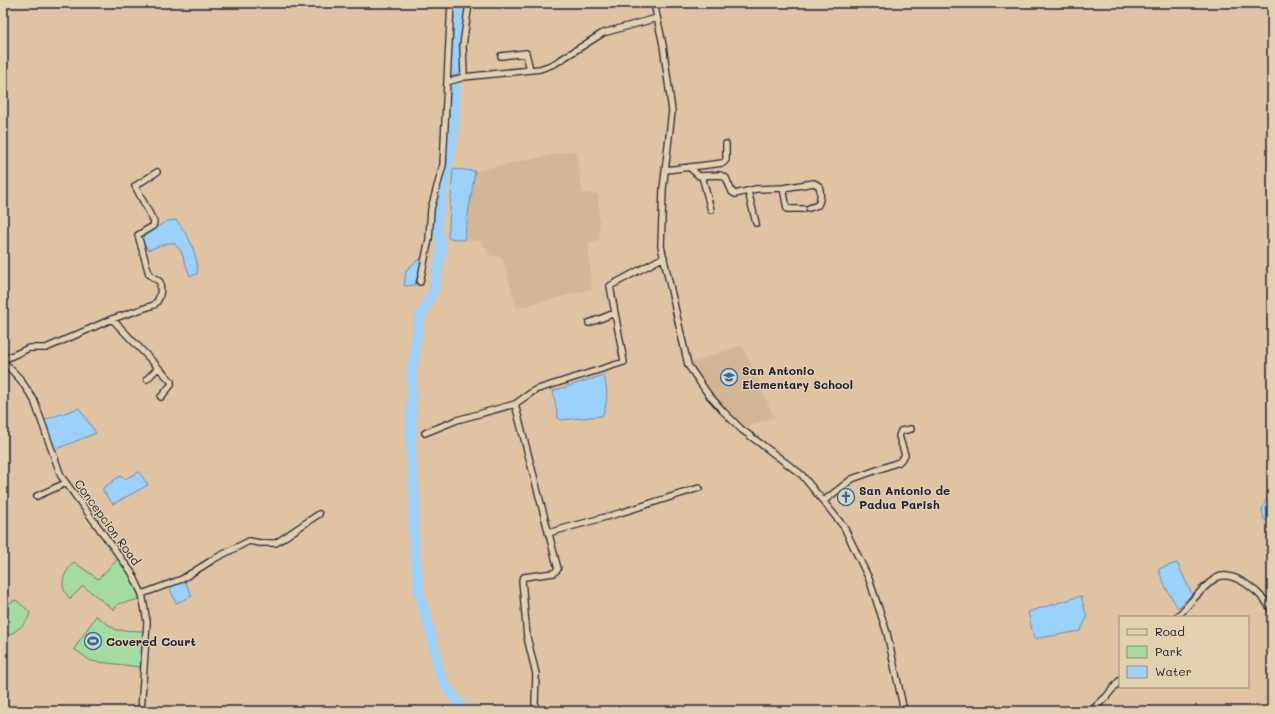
<svg xmlns="http://www.w3.org/2000/svg" width="1275" height="714" viewBox="0 0 1275 714" font-family="Mali,sans-serif">
	<style>
		.built { fill: #d5b597 }
		.green { fill: #a4dca0; stroke: #637f6e }
		.water { fill: #9bd1fa; stroke: #6b8bae }
		.lines { fill: none; stroke-linecap: round; stroke-linejoin: round }
		.river { stroke: #9bd1fa; stroke-width: 10 }
		.minor-casing { stroke: #22223b; stroke-width: 8 }
		.minor { stroke: #e3d0ae; stroke-width: 5.5 }
		.labels { text-anchor: middle; dominant-baseline: central; stroke-width: 3; stroke-linejoin: round; paint-order: stroke }
		.poi-label { font-size: 12px; font-weight: bold; fill: #22223b; stroke: #e3d0ae; text-anchor: start }
		.street-label { font-size: 12px; fill: #22223b; stroke: #e3d0ae }
	</style>
	<rect width="100%" height="100%" fill="#dfc3a3"/>
	<filter id="ink" filterUnits="userSpaceOnUse"><feTurbulence type="fractalNoise" baseFrequency=".025" numOctaves="2"/><feDisplacementMap in="SourceGraphic" scale="8" xChannelSelector="R" yChannelSelector="G"/><feConvolveMatrix kernelMatrix="1 2 1 2 8 2 1 2 1" color-interpolation-filters="sRGB"/></filter>
	<g filter="url(#ink)">
		<path class="built" d="M576 150 582 193 598 194 600 239 588 243 592 289 517 308 502 257 491 256 480 241 464 240 475 171Z
			M742 345 774 417 743 428 710 391 691 363Z"/>
		<path class="green" d="M118 559 130 575 140 599 118 604 114 610 83 586 70 599C58 586 63 574 74 562L98 579Z
			M16 600 30 612C29 623 16 631 7 636L3 635V615L7 604Z
			M96 616 116 630 143 631 140 667 91 661 74 649Z"/>
		<path class="water" d="M453 169 475 171 464 240 448 238Z
			M176 220C188 233 199 256 197 274L190 276 181 251 174 243H168L148 250 140 237 167 221Z
			M423 256 415 285 404 286 406 270Z
			M604 375C607 390 609 402 602 416L561 420 558 418 553 391Z
			M79 408 96 433 54 450 44 420Z
			M139 472 148 485 113 504 103 491V488L120 476 125 479Z
			M1268 495 1272 502V523L1264 519 1262 510Z
			M1177 563 1192 594 1178 608 1167 590 1158 569Z
			M184 579 192 596 176 603 169 586Z
			M1081 596 1087 618 1080 631 1034 639 1028 612Z"/>
		<g class="lines">
			<path class="river" d="M462 3 458 32 454 133 437 223 442 249 433 292 419 320 412 373 411 452 415 501 413 532 419 592 431 634 438 667 445 685 465 711"/>
			<g class="minor-casing">
				<path id="minor" d="M469 3 463 45 464 77 540 69 554 64 603 33 657 18
					M654 3 663 45 672 111 663 189 661 246 688 365 708 394 723 411 741 429 802 475 844 527 869 579 887 633 904 711
					M501 56 526 53 530 70
					M447 82 451 3
					M689 167 699 176 720 175 726 178 732 192 735 194 756 189 783 188
					M666 170 723 163 726 160V144
					M702 176 711 210
					M748 191 756 223
					M803 209H787L783 188 814 183 819 186C821 191 821 200 818 205L809 208
					M420 282 429 239 431 209 443 165 447 82 464 77
					M112 319 171 381V385L161 397
					M589 323 615 313
					M3 360 29 348H46L53 345 112 319 154 305C161 298 161 292 160 282L149 274 138 235 153 226 154 222 135 186 157 172
					M3 361 20 379 34 400 61 476 132 573 142 594 147 622 141 711
					M147 379 158 368
					M425 433 457 420 515 404
					M37 496 66 483
					M825 500 852 479 899 462 905 455 899 436 901 431 911 429
					M548 533 620 513 699 488
					M142 594 182 579 214 559 249 541 260 543H276L319 514
					M1177 617C1188 606 1203 586 1216 578 1233 568 1266 596 1272 612
					M537 711 535 703 536 674 527 637 522 580 524 577 554 573 558 569 515 404 535 390 624 362 610 286 664 257
					M1091 711 1106 697 1120 680"/>
			</g>
			<use href="#minor" class="minor"/>
		</g>
	</g>
	<defs>
		<g id="school-ring" transform="scale(0.9)"><circle r="9.5" fill="#e3d0ae" stroke="#1f6fb2" stroke-width="1.5"/><path d="M0-5L7-2L0 1L-7-2ZM-4 1L0 2.5L4 1V4Q0 6-4 4Z" fill="#1f6fb2"/></g>
		<g id="church-ring" transform="scale(0.9)"><circle r="9.5" fill="#e3d0ae" stroke="#1f6fb2" stroke-width="1.5"/><path d="M-1.2-6h2.4v3.5h3.3v2.4h-3.3V6h-2.4V-.1h-3.3v-2.4h3.3Z" fill="#1f6fb2"/></g>
		<g id="stadium-ring" transform="scale(0.9)"><circle r="9.5" fill="#e3d0ae" stroke="#1f6fb2" stroke-width="1.5"/><path d="M0-5a6.5 5 0 1 0 0 10a6.5 5 0 1 0 0-10ZM-3.5-1.8h7v3.6h-7Z" fill="#1f6fb2"/></g>
	</defs>
	<g fill-rule="evenodd">
		<use href="#school-ring" x="729" y="377"/>
		<use href="#church-ring" x="846" y="497"/>
		<use href="#stadium-ring" x="93" y="641"/>
	</g>
	<g class="labels">
		<g class="poi-label">
			<text x="742" y="370">San Antonio<tspan x="742" dy="14">Elementary School</tspan></text>
			<text x="859" y="490">San Antonio de<tspan x="859" dy="14">Padua Parish</tspan></text>
			<text x="106" y="641">Covered Court</text>
		</g>
		<g class="street-label">
			<text transform="translate(108 522) rotate(54)">Concepcion Road</text>
		</g>
	</g>
	<rect width="1275" height="714" fill="none" stroke="#e3d0ae" stroke-width="16"/>
	<rect x="8" y="8" width="1259" height="698" fill="none" stroke="#22223b" stroke-width="1.5" filter="url(#ink)"/>
	<rect x="1119" y="616" width="130" height="72" fill="#e3d0ae" stroke="#968a80"/>
	<rect x="1127" y="629" width="20" height="6" fill="#e3d0ae" stroke="#968a80"/>
	<text x="1155" y="636" font-size="12" fill="#22223b">Road</text>
	<rect x="1127" y="646" width="20" height="12" fill="#a4dca0" stroke="#968a80"/>
	<text x="1155" y="656" font-size="12" fill="#22223b">Park</text>
	<rect x="1127" y="666" width="20" height="12" fill="#9bd1fa" stroke="#968a80"/>
	<text x="1155" y="676" font-size="12" fill="#22223b">Water</text>
</svg>
